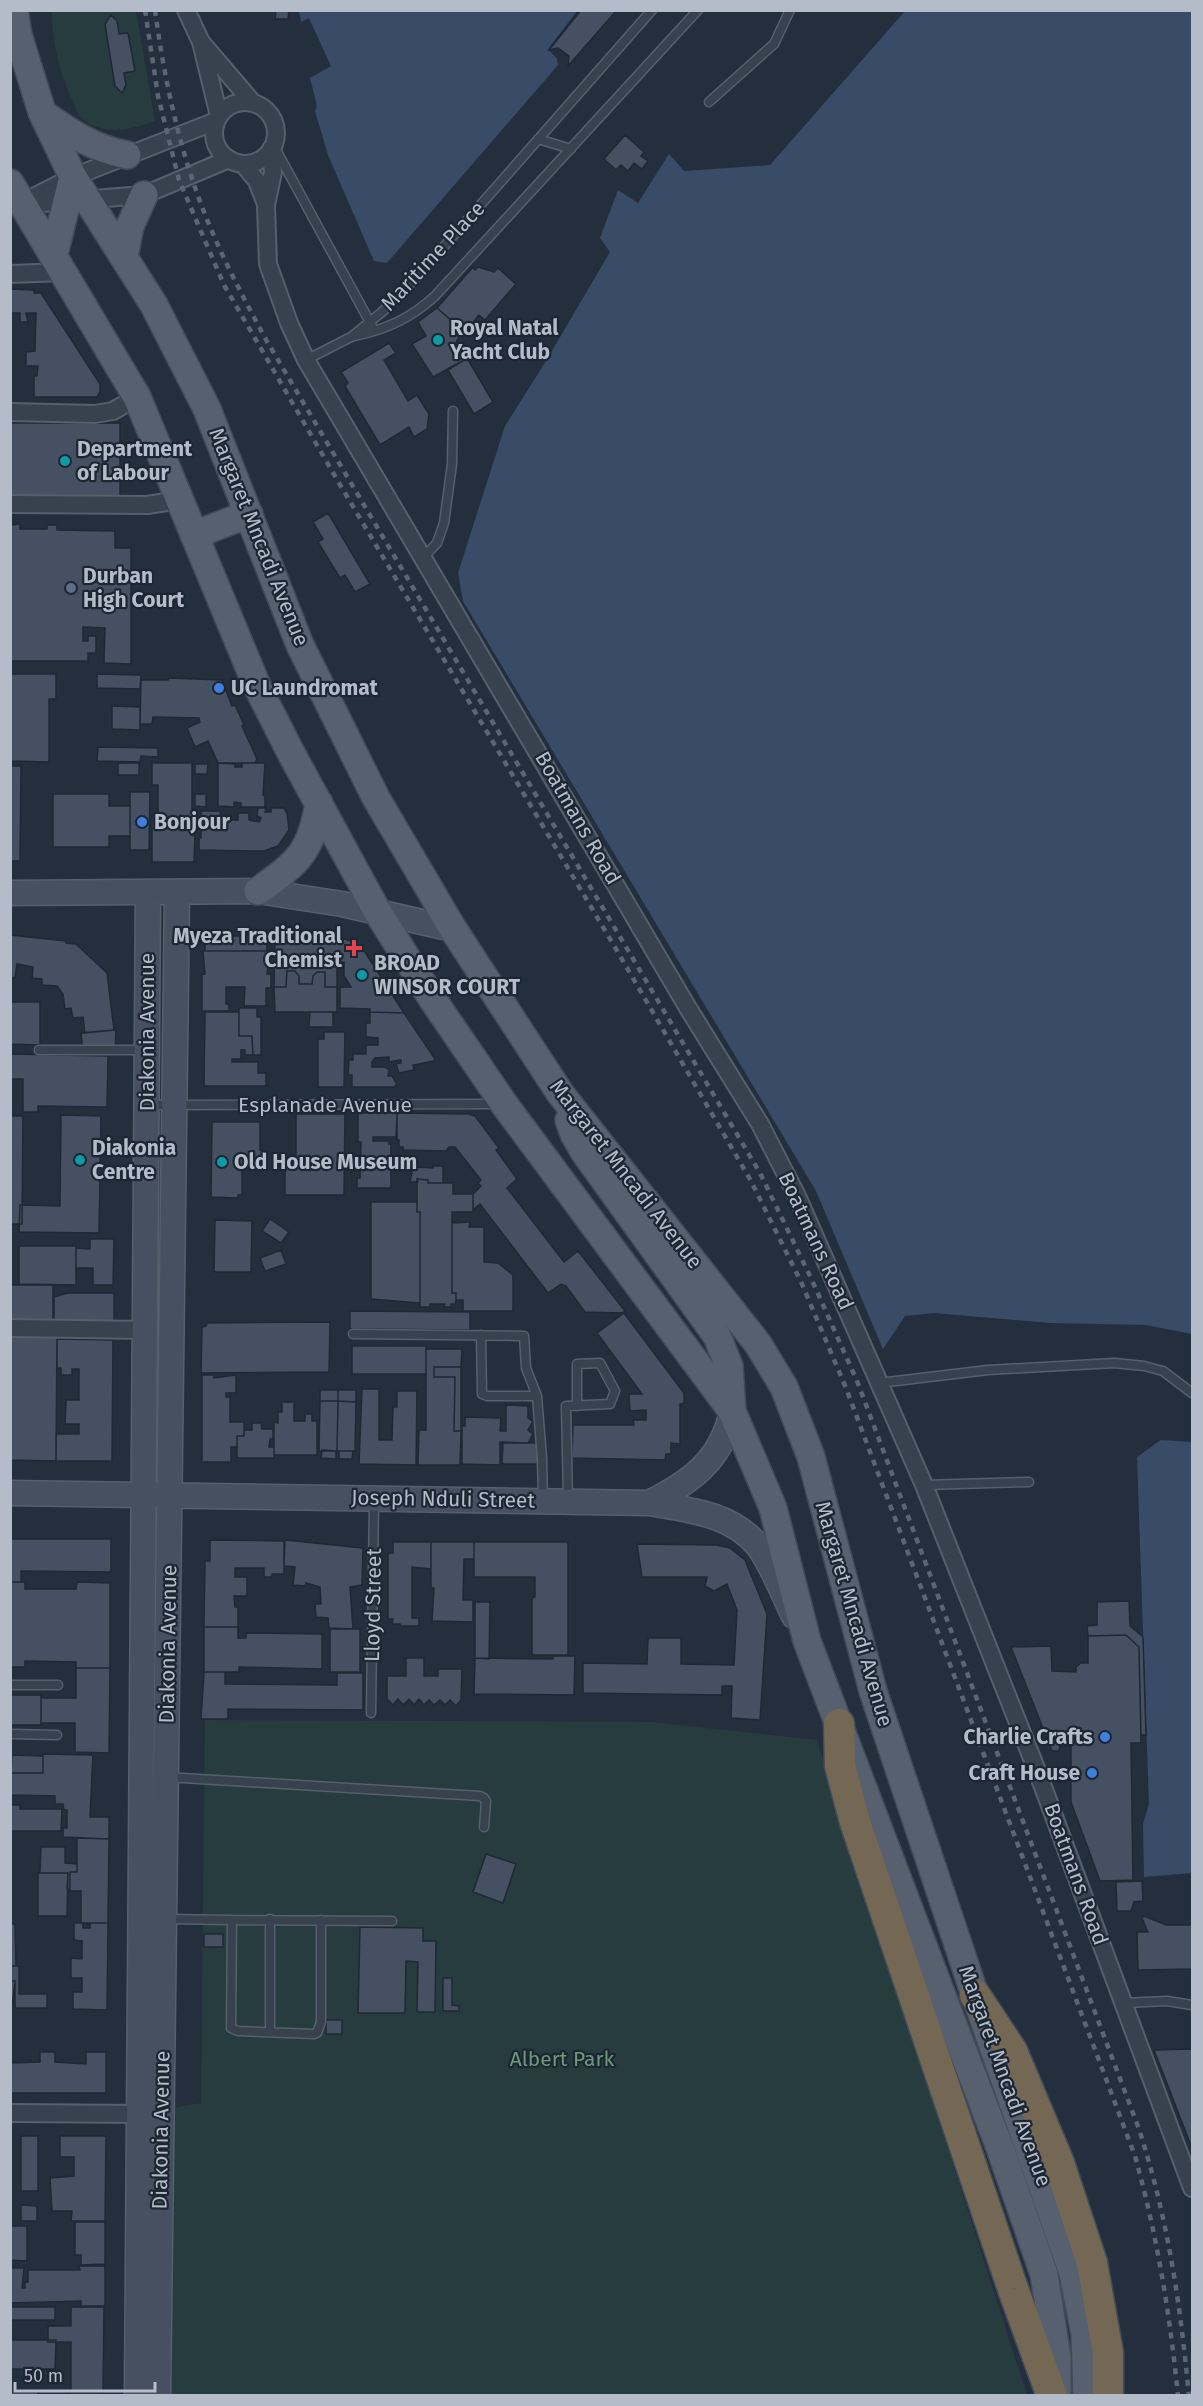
<svg xmlns="http://www.w3.org/2000/svg" width="1203" height="2406" viewBox="0 0 1203 2406" font-family="'Fira Sans',sans-serif">
	<style>
		.green { fill: #263c3f }
		.water { fill: #394c67 }
		.building { fill: #455162; stroke: #1f2835; stroke-width: 1.5 }
		.lines { fill: none; stroke-linecap: round; stroke-linejoin: round }
		.lane-casing { stroke: #565f6c; stroke-width: 11 }
		.street-casing { stroke: #565f6c; stroke-width: 20 }
		.secondary-casing { stroke: #565f6c; stroke-width: 27 }
		.primary-casing { stroke: #414a57; stroke-width: 30 }
		.highway-casing { stroke: #434c59; stroke-width: 33 }
		.lane { stroke: #38414e; stroke-width: 8 }
		.street { stroke: #38414e; stroke-width: 16 }
		.secondary { stroke: #465061; stroke-width: 24 }
		.primary { stroke: #56606e; stroke-width: 27 }
		.highway { stroke: #746855; stroke-width: 30 }
		.rail { stroke: #5a6575; stroke-width: 4.5; stroke-dasharray: 6 6; stroke-linecap: butt }
		.culture-dot { fill: #0f9aa8; stroke: #1d2633; stroke-width: 2 }
		.service-dot { fill: #5c6f8a; stroke: #1d2633; stroke-width: 2 }
		.shop-dot { fill: #3f7fe0; stroke: #1d2633; stroke-width: 2 }
		.health-dot { fill: #e0444e; stroke: #1d2633; stroke-width: 2 }
		.labels { text-anchor: middle; dominant-baseline: central; stroke-width: 4.5; stroke-linejoin: round; paint-order: stroke }
		.street-label { font-size: 21px; fill: #b4bcc9; stroke: #1d2633 }
		.poi-label { font-size: 21px; font-weight: bold; fill: #b4bcc9; stroke: #1d2633; text-anchor: start }
		.park-label { font-size: 21px; fill: #6b9a76; stroke: #1d2633 }
	</style>
	<rect width="100%" height="100%" fill="#242f3e"/>
	<path class="green" d="M52 11H136L155 121C130 130 102 137 80 117 64 86 51 46 52 11Z
		M205 1720 652 1722 817 1740 1027 2395 137 2396 139 2114 201 2103Z"/>
	<path class="water" d="M906 10 1192 11V1334L1146 1325 1051 1323 934 1313 905 1316 883 1349 816 1191 463 601 458 573 505 426 546 361 610 252 600 238 618 190 638 203 669 154 684 171 770 165Z
		M299 11V10L577 11 548 49 557 59 558 65 387 263 374 261 328 155 315 111 317 106 310 78 331 66 309 18 301 22Z
		M1161 1440 1192 1442V1873L1144 1877 1143 1824 1149 1804 1137 1457Z"/>
	<path class="building" d="M276 10H289L288 19H275Z
		M581 10H617L568 66 569 56 558 48 549 50Z
		M111 15 117 21 119 34 128 33 135 71 124 73 126 85 122 93 115 86 105 24Z
		M625 135 644 152 641 156 648 161 642 169 634 163 628 171 621 165 616 170 604 159Z
		M473 267 475 270 478 267 494 272 498 268 516 284 485 320 479 315 465 332 437 308Z
		M10 289 34 290V293H41L100 384V392L97 397H34V376H37L38 366H26V352L35 351 36 313H26L28 322H20V313H10Z
		M437 308 462 330 455 345 464 360 433 377 412 344 426 336 418 322Z
		M389 343 396 353 384 360 408 401 417 395 429 414 427 429 414 437 409 427 380 445 345 386 348 383 341 372Z
		M467 358 493 402 474 414 448 370Z
		M10 423H120V499H10Z
		M328 513 370 584 355 592 345 575 340 578 318 542 323 539 313 522Z
		M20 524V529H47V525H57V530L115 531V548H131V664L104 663 105 628 83 627V641H88V636H96V653H88V661H10V525Z
		M10 674H56V699H49V762L10 761Z
		M97 674 141 675 140 689 97 688Z
		M168 678 222 680 232 706 235 705 244 725 242 726 257 759 255 763H218L208 741 195 747 187 728 200 722 199 718 153 717 152 724H140L141 680H168Z
		M112 706 140 707V730L112 729Z
		M98 747 158 748V757L141 756 140 762 97 761Z
		M118 763H139V775H118Z
		M152 763H192V835H195L194 862H152V816H158V785H152Z
		M218 763 235 764V767H242V763H265L263 795 265 796V807H241V803L234 802V807L218 806Z
		M195 764H208L207 774H195Z
		M10 766H21L20 861H10Z
		M130 792H150L149 850H130Z
		M53 794H109V806H130V836H109V847H53Z
		M195 794H206V807L195 806Z
		M258 808H266L265 812H271V808H284L287 813 289 830 278 846 264 851 199 850V838H201V811H220L221 820H238V813H249V820L259 822 261 818 257 816Z
		M10 935 66 941V943L76 944 107 973 114 1030 85 1033 83 1017 73 1018 71 1008 65 1009 63 994 57 986 42 985V979L32 978 33 967 17 964 15 978 10 977Z
		M205 936H267V951H205Z
		M275 937H337L355 942 365 952 404 1013 370 1012V1009L340 1008V987H351L344 976V962L337 963V987H325V972H317L313 976 312 984H299V976L295 971H287L286 987H274Z
		M203 951H271L270 965H268L267 974H271V988H266V1006H244L245 987H226V1004H229V1011H202V973L205 974Z
		M287 971H295L299 976V984H312L313 976 317 972H325V987H337V1012H275L274 987H286Z
		M10 1002H40V1045L10 1044Z
		M239 1008H257V1017H261V1055H253L252 1036H239Z
		M205 1012H239V1036H252L253 1055H245V1050H241V1059H232V1062H258V1073H266V1086H204Z
		M310 1012H333V1027H309Z
		M370 1012 404 1013 435 1059 434 1061 413 1065 414 1070 399 1073 396 1064 401 1063V1060L389 1062V1057L375 1058 372 1062V1067H385L389 1070 388 1076H392L397 1084 394 1087H352V1075H348L349 1060H353V1054H366V1045H378V1038L366 1037V1023H370Z
		M114 1030 116 1031 115 1055 83 1054 81 1033Z
		M324 1032H345L344 1087H318V1039H324Z
		M10 1054 108 1056 107 1107 38 1106V1112H23V1079H10Z
		M358 1113H397L396 1137H373V1141H389V1144H391V1188H357V1178H360L361 1142H358Z
		M397 1113 468 1114 475 1116 499 1148 496 1150 517 1179 507 1188 564 1262 578 1251 625 1311 622 1313 585 1312 566 1286 561 1284 548 1293 480 1204 473 1210V1194L481 1186 478 1183 481 1180 455 1147H449L446 1151 403 1150V1147H399V1140L397 1139Z
		M296 1114H345L344 1195H285V1170L289 1166 296 1165Z
		M61 1115 101 1116 99 1233 19 1232 20 1205 60 1206Z
		M10 1116H23L22 1224H10Z
		M212 1122H260V1150H262V1165L260 1168 242 1167V1195H238V1198L211 1197Z
		M433 1166H443V1183H428V1180L417 1179 418 1182H410L413 1167 433 1168Z
		M417 1179 428 1180V1183H453V1194H473V1212H452V1293H456V1300L455 1304H451V1307H444L445 1304H430V1307H420V1212H417Z
		M371 1202H417V1212H420V1303L371 1299Z
		M270 1219 289 1232 281 1243 262 1231Z
		M215 1220 252 1221 251 1272H214Z
		M470 1222 469 1227H484V1262L498 1263 513 1275V1311H463V1300H456V1293H452V1223Z
		M90 1239H114L113 1285H93V1268H76V1248L90 1249Z
		M19 1246H76V1285L19 1284Z
		M281 1250 286 1264 265 1271 260 1258Z
		M10 1285H53V1324H10Z
		M68 1293H114V1327L93 1326V1321H78V1327L54 1326V1297Z
		M350 1311 470 1312V1330L350 1329Z
		M624 1313 684 1393V1403L680 1404V1444L671 1443V1454H666L665 1460 572 1458 573 1425H634L633 1420H646V1410L630 1411 629 1394H642L597 1333Z
		M330 1322 329 1372 201 1373 202 1327 206 1326 207 1323Z
		M10 1335H57L56 1461 10 1460Z
		M57 1339 113 1340 112 1461H56V1434H79V1424H65L66 1400H79V1369H72V1375H61V1368H57Z
		M352 1346H426V1374H352Z
		M426 1349H462L461 1367H434V1377H455L454 1431H461L460 1465H418L419 1430H426Z
		M434 1367H461V1431H454L455 1377H434Z
		M202 1375H214V1378L236 1375V1393H226V1397H230V1422H244V1436H237V1447H231V1462H202Z
		M362 1389H379V1440H392L393 1407H397V1391H417L416 1465 359 1464Z
		M320 1390H338V1401H320Z
		M338 1390H356V1402L338 1401Z
		M320 1401H338L337 1451H319Z
		M338 1401 356 1402 355 1451H337Z
		M282 1402H294V1421H305V1414H312V1421H317V1455H274V1422L278 1423V1412H282Z
		M506 1405 528 1406V1418L533 1421 528 1430 533 1434 528 1443 500 1442V1465L462 1464V1426H465V1417L501 1418 500 1431H506Z
		M252 1423H261L262 1429H273V1439H270L269 1447H274V1458H237V1436H244V1430H252Z
		M503 1443H538V1464H502Z
		M322 1450 336 1451V1459L321 1458Z
		M339 1451H353L352 1459H339Z
		M10 1539H111V1572L21 1571V1582H10Z
		M210 1540 284 1541V1574H272V1577H264V1568H235V1577H247V1596H234L235 1607H238V1627H204L205 1561H210Z
		M285 1540 363 1548 362 1585 350 1587 353 1629 329 1628 328 1618 316 1617 315 1604H321L320 1587 306 1583 305 1586 293 1585 295 1567 284 1566Z
		M393 1542H431V1569L412 1567V1618H419V1626H400V1624H392L393 1619H388V1553H393Z
		M431 1542H474V1559H464L463 1600H473V1622L432 1621 434 1588H431Z
		M474 1542H568V1655H532V1598L535 1597V1577H474Z
		M637 1544 717 1545 730 1548 745 1560 767 1614 760 1720 731 1718 732 1686H722V1695L583 1693V1663L647 1664 648 1638H681V1664L734 1665 737 1610 727 1584 714 1591 705 1586 707 1577H642Z
		M10 1582H25V1589H76L77 1582 110 1583V1668H76V1662L25 1661V1667H10Z
		M1129 1601 1130 1626 1143 1637 1146 1735H1141L1139 1647 1126 1635 1088 1636 1087 1626 1097 1625V1602Z
		M475 1602H490L489 1659 475 1658Z
		M204 1627H238V1638H246V1633L322 1634V1669L239 1667V1672H204Z
		M330 1629H360V1672H330Z
		M1126 1635 1139 1647 1141 1743H1131L1133 1880 1100 1881 1071 1802V1746H1060L1059 1751H1052L1011 1647 1051 1646 1052 1671 1076 1672V1667L1081 1663H1088V1636Z
		M553 1656H575L574 1695 474 1694 475 1658 553 1659Z
		M406 1658H424V1676H438V1669H462L461 1700 456 1706 450 1700 445 1705 440 1700 434 1705 429 1700 424 1705 419 1699 414 1705 409 1699 403 1705 398 1699 393 1705 387 1699V1676H406Z
		M76 1668H110L109 1753 75 1752V1723H41V1698H76Z
		M204 1672H225V1684L337 1685V1673H363V1710L228 1709V1719H201Z
		M10 1695H41V1725H10Z
		M43 1754 93 1755 90 1817H109V1839L63 1837V1828H67V1810H64L63 1804H55V1796L11 1795V1773H43Z
		M12 1755 43 1756V1773H11Z
		M10 1805H20V1809H62L61 1831H10Z
		M77 1838 109 1839 108 1923H81V1891H70V1872H77Z
		M41 1847H65V1863L77 1864V1872H70V1889H67L68 1873H40Z
		M486 1854 516 1864 503 1903 473 1892Z
		M38 1873H68L67 1916H38Z
		M1142 1881 1143 1901 1134 1902 1131 1911H1117L1116 1882Z
		M1144 1916 1166 1925H1192V1969L1138 1970 1137 1932H1148L1142 1918Z
		M74 1923H83V1928H90V1923H108L107 2010 73 2009V1992H82V1978H71V1958L82 1959V1941L74 1940Z
		M10 1924H15L16 1966H10Z
		M360 1927 423 1928V1941H436L435 2012H417L418 1962 406 1961 405 2013H358Z
		M204 1934H223V1947H204Z
		M10 1966H19V1994H47V2008H15V1981H10Z
		M443 1978H452V2005L459 2006V2011H443Z
		M10 1981H15L12 2006H10Z
		M326 2020H342V2034H326Z
		M1192 2049V2148L1154 2050Z
		M40 2052H55V2062L86 2064V2052H106V2093H10V2063L40 2062Z
		M21 2136H38V2191H21Z
		M60 2136H106L105 2221H71L72 2211H52L50 2178 74 2176V2157H60Z
		M21 2205 37 2206V2221H21Z
		M75 2222H105V2264L81 2265V2255H75Z
		M10 2226H27V2261L10 2260Z
		M79 2266H105V2306H81V2301L10 2303V2268H24L22 2288H25V2282H28V2270H80Z
		M10 2307H55V2320H10Z
		M71 2307H104L103 2392H71V2342H48V2326H71Z
		M10 2340H56L55 2369H10Z
		M10 2392H38V2396H10Z
		M68 2393H102V2396H68Z"/>
	<g class="lines">
		<g class="lane-casing">
			<path id="lane" d="M709 102 774 44 790 10
				M538 139 571 149
				M275 148 372 326
				M355 336C387 329 411 318 435 296L698 10
				M306 360 351 337 382 312 417 277 652 10
				M423 558 437 543 444 523 452 464 453 411
				M39 1050H144
				M150 1105 497 1104
				M353 1334 524 1336 526 1368 537 1396 542 1458 543 1500
				M481 1335 482 1394 487 1396H537
				M879 1383 988 1370 1114 1363 1144 1366 1163 1371 1192 1393
				M924 1485 1029 1482
				M568 1500 566 1406 610 1404 615 1391 600 1363 577 1364V1406
				M10 1685H58
				M371 1713 374 1501
				M10 1734 57 1735
				M166 1777 480 1796 484 1798 486 1801 484 1827
				M167 1919 232 1920 231 2028 238 2031 314 2034 317 2033 321 2022V1920
				M232 1920 392 1921
				M1124 2003 1167 2001 1192 2005
				M270 2032V1919"/>
		</g>
		<g class="street-casing">
			<path id="street" d="M186 10 201 42 219 116
				M201 42 253 103
				M214 133a31 31 0 1 1 62 0a31 31 0 1 1-62 0Z
				M271 149 273 172 266 205 268 264 289 323 306 360 391 504 688 1008 760 1124 797 1196 924 1485 1039 1776 1192 2188
				M243 164 257 181 266 204
				M29 204 144 195 229 159
				M16 206 73 177 216 121
				M10 274 64 272
				M10 412 95 414 113 411 137 397
				M10 504 147 505 180 500
				M10 1328 145 1330
				M10 2113 148 2114"/>
		</g>
		<g class="secondary-casing">
			<path id="secondary" d="M10 893 258 891 342 904 453 929
				M10 1493 649 1503C688 1510 731 1513 758 1546 772 1564 783 1594 794 1616
				M649 1503C691 1482 722 1460 732 1411
				M137 2396 148 893
				M158 2396 177 893"/>
		</g>
		<g class="primary-casing">
			<path id="primary" d="M14 10 18 35 42 112 73 177 154 305 207 409 300 645 376 798 453 929 560 1093 758 1344 784 1387 811 1457 873 1691 975 1995 1073 2273 1085 2334 1087 2396
				M45 115C72 134 95 149 127 155
				M10 183 137 397 257 686 291 753 377 911 433 1000 504 1104 732 1411 773 1508 807 1641 1000 2148 1044 2274 1057 2357V2396
				M54 254 73 177
				M124 257 130 226 144 195
				M194 535 249 514
				M258 891C298 862 311 853 319 803
				M569 1120 574 1134 585 1153 717 1336 729 1366 732 1411"/>
		</g>
		<g class="highway-casing">
			<path id="highway" d="M839 1724 840 1766 855 1822 1013 2289 1052 2396
				M975 1995 1012 2051 1059 2163 1092 2263 1108 2353V2396"/>
		</g>
		<use href="#lane" class="lane"/>
		<use href="#street" class="street"/>
		<use href="#secondary" class="secondary"/>
		<use href="#primary" class="primary"/>
		<use href="#highway" class="highway"/>
		<path class="rail" d="M145 10 158 96 179 180 224 285 339 483 616 949 751 1181 802 1284 846 1388 1135 2156C1157 2235 1170 2314 1178 2396
			M155 10C165 86 183 166 214 236 229 271 247 304 265 338L760 1173 811 1278 857 1381 1139 2129C1168 2219 1180 2302 1189 2396"/>
	</g>
	<g class="culture-dot">
		<circle cx="438" cy="340" r="6"/>
		<circle cx="65" cy="461" r="6"/>
		<circle cx="362" cy="975" r="6"/>
		<circle cx="80" cy="1160" r="6"/>
		<circle cx="222" cy="1162" r="6"/>
	</g>
	<circle class="service-dot" cx="71" cy="588" r="6"/>
	<g class="shop-dot">
		<circle cx="219" cy="688" r="6"/>
		<circle cx="142" cy="822" r="6"/>
		<circle cx="1105" cy="1737" r="6"/>
		<circle cx="1092" cy="1773" r="6"/>
	</g>
	<path class="health-dot" d="M351 939h6v6h6v6h-6v6h-6v-6h-6v-6h6z"/>
	<g class="labels">
		<g class="street-label">
			<text transform="translate(433 256) rotate(-47)">Maritime Place</text>
			<text transform="translate(259 537) rotate(68)">Margaret Mncadi Avenue</text>
			<text transform="translate(578 818) rotate(60)">Boatmans Road</text>
			<text transform="translate(147 1032) rotate(-90)">Diakonia Avenue</text>
			<text x="325" y="1105">Esplanade Avenue</text>
			<text transform="translate(626 1174) rotate(52)">Margaret Mncadi Avenue</text>
			<text transform="translate(816 1241) rotate(65)">Boatmans Road</text>
			<text transform="translate(443 1499) rotate(1)">Joseph Nduli Street</text>
			<text transform="translate(373 1605) rotate(-89)">Lloyd Street</text>
			<text transform="translate(854 1614) rotate(74)">Margaret Mncadi Avenue</text>
			<text transform="translate(168 1644) rotate(-89)">Diakonia Avenue</text>
			<text transform="translate(1076 1874) rotate(70)">Boatmans Road</text>
			<text transform="translate(1005 2076) rotate(70)">Margaret Mncadi Avenue</text>
			<text transform="translate(161 2130) rotate(-89)">Diakonia Avenue</text>
		</g>
		<g class="poi-label">
			<text x="450" y="328">Royal Natal<tspan x="450" dy="24">Yacht Club</tspan></text>
			<text x="77" y="449">Department<tspan x="77" dy="24">of Labour</tspan></text>
			<text x="83" y="576">Durban<tspan x="83" dy="24">High Court</tspan></text>
			<text x="231" y="688">UC Laundromat</text>
			<text x="154" y="822">Bonjour</text>
			<text x="342" y="936" text-anchor="end">Myeza Traditional<tspan x="342" dy="24">Chemist</tspan></text>
			<text x="374" y="963">BROAD<tspan x="374" dy="24">WINSOR COURT</tspan></text>
			<text x="92" y="1148">Diakonia<tspan x="92" dy="24">Centre</tspan></text>
			<text x="234" y="1162">Old House Museum</text>
			<text x="1093" y="1737" text-anchor="end">Charlie Crafts</text>
			<text x="1080" y="1773" text-anchor="end">Craft House</text>
		</g>
		<g class="park-label">
			<text x="562" y="2059">Albert Park</text>
		</g>
	</g>
	<rect width="1203" height="2406" fill="none" stroke="#b4bcc9" stroke-width="24"/>
	<path d="M15 2382v9h140v-9" fill="none" stroke="#b4bcc9" stroke-width="3"/>
	<text x="24" y="2382" font-size="18" fill="#b4bcc9" stroke="#1d2633" stroke-width="4.5" paint-order="stroke">50 m</text>
</svg>
